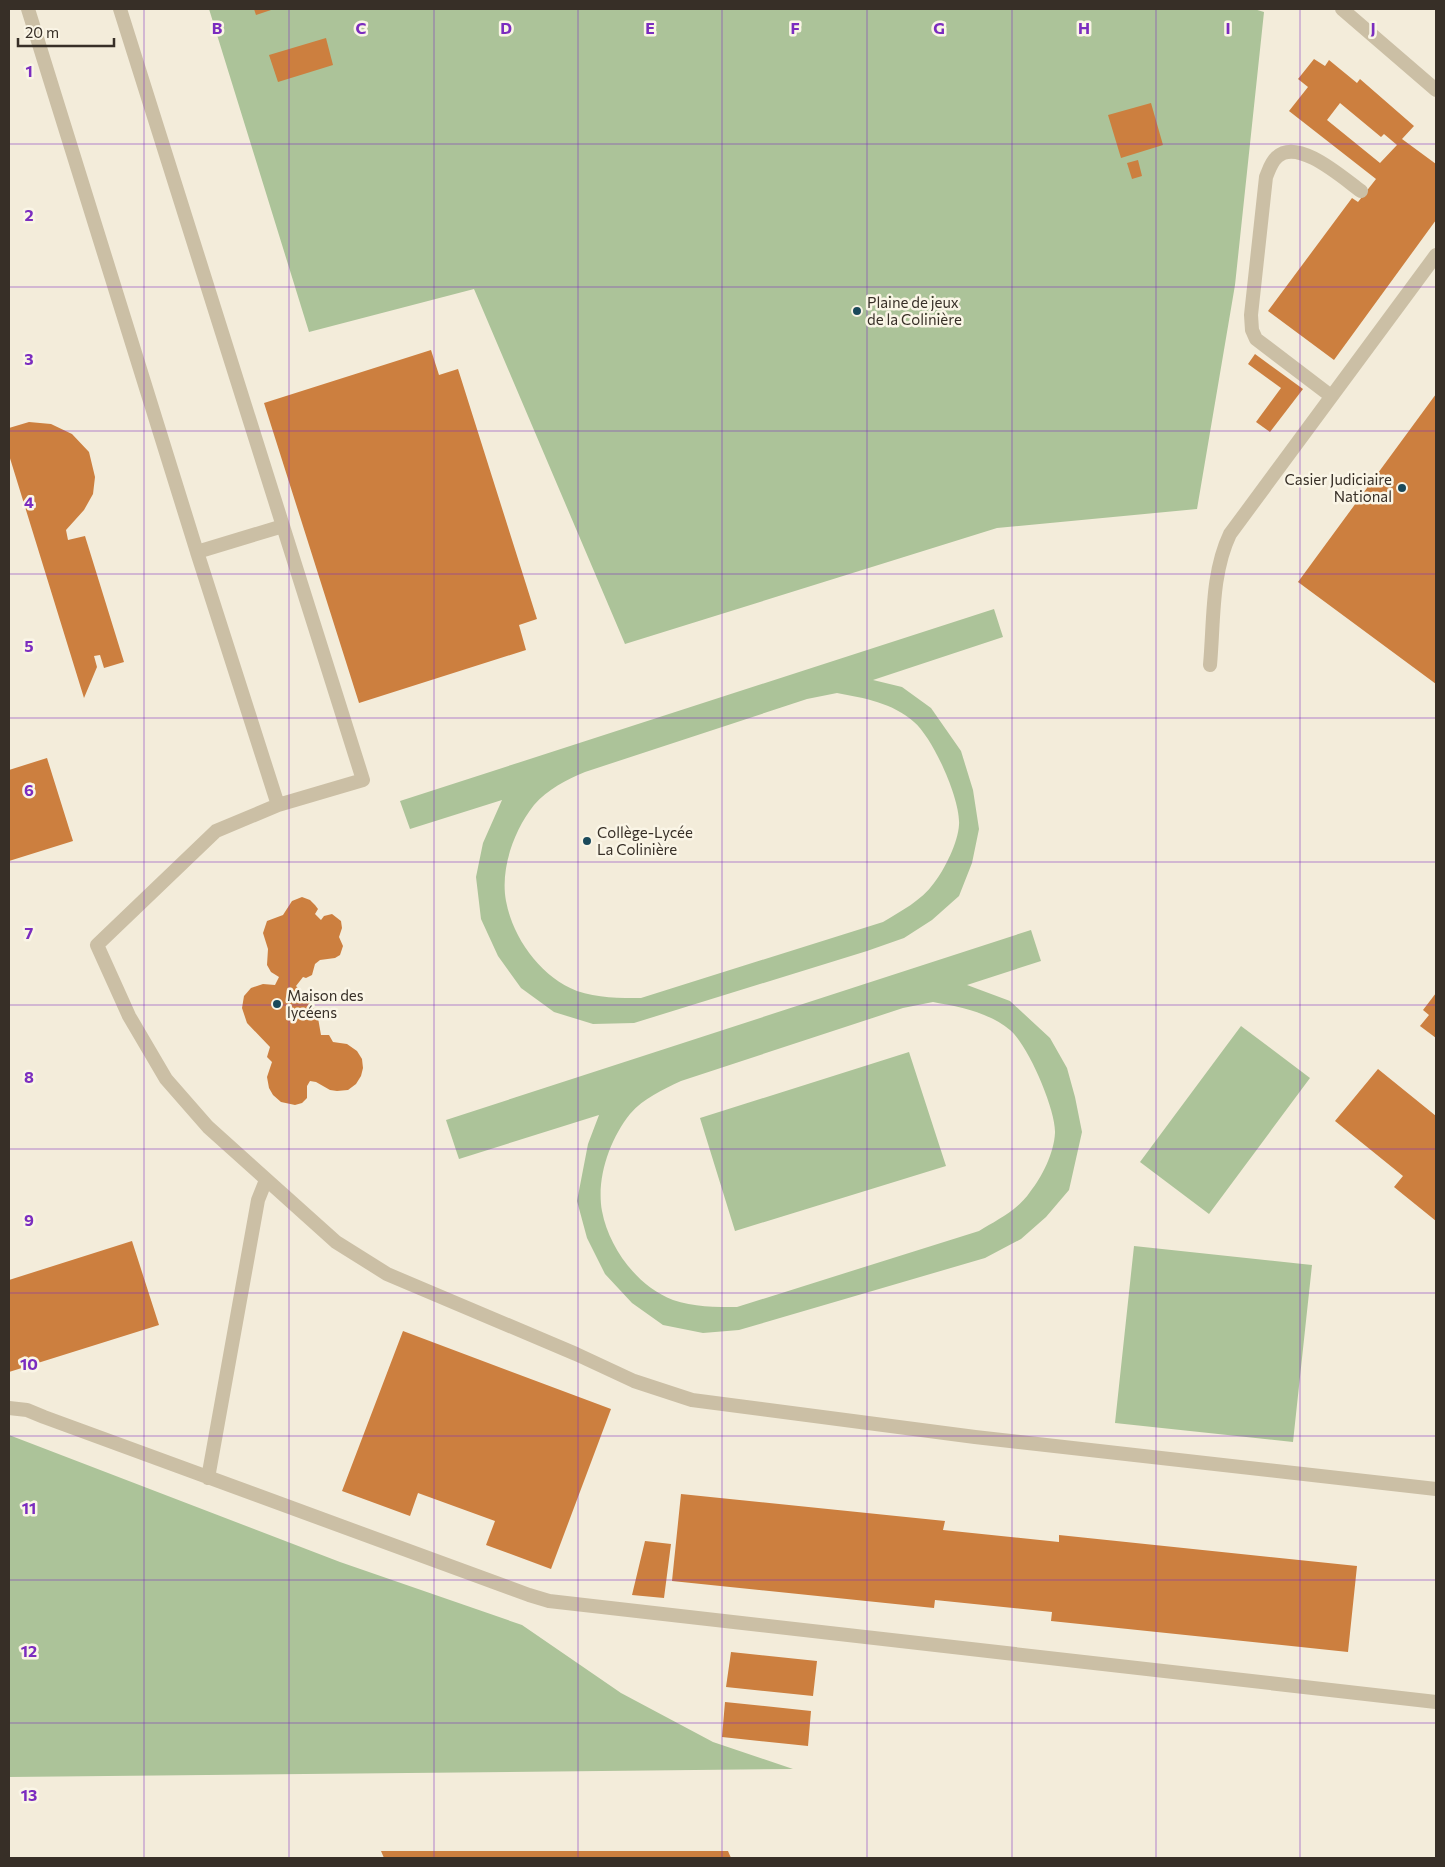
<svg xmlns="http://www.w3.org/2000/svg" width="1445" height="1867" viewBox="0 0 1445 1867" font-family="Commissioner,sans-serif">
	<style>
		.green { fill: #acc399; fill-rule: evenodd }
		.building { fill: #cc7f3f; fill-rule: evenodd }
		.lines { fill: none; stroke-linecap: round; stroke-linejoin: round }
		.service { stroke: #cbbfa5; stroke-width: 14 }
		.minor { stroke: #cbbfa5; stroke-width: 14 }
		.grid { fill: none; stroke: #7b2cbf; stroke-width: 1; stroke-opacity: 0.55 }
		.poi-dot { fill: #1a495a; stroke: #faf5e6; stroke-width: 2 }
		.labels { text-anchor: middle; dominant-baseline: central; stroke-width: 5; stroke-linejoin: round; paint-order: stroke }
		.poi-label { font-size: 15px; fill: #372f27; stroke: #faf5e6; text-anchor: start }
		.grid-label { font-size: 16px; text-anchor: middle; font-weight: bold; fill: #7b2cbf; stroke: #faf5e6; stroke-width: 5; stroke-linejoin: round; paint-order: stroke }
	</style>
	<rect width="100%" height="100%" fill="#f3ecda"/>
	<path class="green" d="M209 9H1254L1264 12 1235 285 1197 509 997 528 625 644 474 289 309 332Z
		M994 609 1003 637 873 680 902 687 931 708 961 751 973 790 979 829 972 863 959 896 932 920 904 938 867 951 634 1023 593 1024 554 1012 521 988 498 956 481 919 476 877 483 843 502 800 410 829 400 801ZM837 693C864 698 893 703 914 722 933 738 961 800 959 825 958 842 945 869 934 883 921 901 901 911 883 922L641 998C620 998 597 998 577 991 541 977 513 939 506 901 500 869 514 830 534 805 548 789 566 780 585 772L807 699Z
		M1031 930 1041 961 967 985 1010 1001 1050 1038 1067 1068 1075 1097 1082 1132 1069 1190 1046 1217 1021 1239 985 1258 739 1330 703 1333 663 1325 632 1303 605 1274 587 1238 577 1201 588 1144 599 1115 459 1159 446 1120ZM933 1002C960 1007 988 1012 1010 1030 1028 1045 1056 1110 1055 1133 1054 1153 1042 1177 1030 1192 1018 1210 997 1220 979 1231L737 1307C716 1307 693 1307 673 1300 637 1286 609 1248 602 1211 596 1178 610 1139 630 1114 644 1098 662 1090 681 1081L903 1008Z
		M1241 1026 1310 1078 1209 1214 1140 1162Z
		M909 1052 946 1166 735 1231 700 1118Z
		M1134 1246 1312 1265 1293 1442 1115 1423Z
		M9 1435 340 1562 522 1625 621 1693 713 1742 793 1769 9 1777Z"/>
	<path class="building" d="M254 9H274L256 15Z
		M326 38 333 65 278 82 269 55Z
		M1314 59 1325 66 1329 60 1357 83 1360 79 1414 126 1402 139 1436 164V220L1334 360 1268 311 1352 198 1358 202 1376 179 1289 111 1308 87 1298 79ZM1340 103 1381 137 1384 134 1397 145 1380 163 1327 120Z
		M1151 103 1163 145 1121 158 1108 115Z
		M1138 160 1142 176 1132 179 1127 163Z
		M431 350 439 375 458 369 537 619 519 625 526 650 359 703 264 403Z
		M1255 354 1303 389 1270 432 1256 422 1281 388 1248 364Z
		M1436 394V684L1298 582Z
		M29 422 51 424 72 434 89 452 95 477 93 494 84 510 66 530 68 540 85 536 124 662 104 668 100 655 94 656 97 667 84 698 9 455V428Z
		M47 758 73 841 9 861V770Z
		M302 897 310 900 315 905 318 909 315 914 321 920 324 916 332 914 341 921 342 928 339 937 343 946 340 955 335 958 320 960 315 964 312 975 306 978 303 977 296 986 309 1000 318 1018 321 1035H329L333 1042 347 1044 357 1051 362 1059 363 1068 361 1076 356 1084 348 1090 337 1091 330 1090 316 1082 310 1081 307 1086V1098L302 1103 295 1105 281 1102 273 1095 269 1088 267 1077 272 1062 267 1057 270 1047 247 1023 242 1008 244 996 251 988 263 984 275 985 279 977 271 972 267 965 268 949 263 933 267 921 283 915 292 901Z
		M1436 993V1038L1420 1026 1429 1015 1423 1010Z
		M1378 1069 1436 1116V1221L1394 1187 1403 1176 1335 1121Z
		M132 1241 159 1325 9 1372V1280Z
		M403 1331 611 1409 551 1569 486 1545 495 1521 418 1493 410 1516 342 1491Z
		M681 1494 945 1521 943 1530 1059 1542V1535L1357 1566 1348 1652 1051 1621 1052 1612 935 1600 934 1608 672 1581Z
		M645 1541 671 1544 664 1598 632 1595Z
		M731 1652 817 1661 813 1696 726 1687Z
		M725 1702 811 1711 808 1746 722 1737Z
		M381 1851H728L731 1858H384Z"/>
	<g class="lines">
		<path class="service" d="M28 9 197 552
			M120 9 363 780 278 805 197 552 283 526
			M1331 396 1256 339 1252 330 1251 315 1266 177C1269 170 1271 162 1277 157 1298 137 1344 179 1361 191
			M1210 665C1214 622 1211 574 1230 534L1436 255
			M278 805 216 831 97 945 129 1016 166 1079 208 1127 336 1242 387 1274 576 1354 634 1381 692 1400 975 1437 1436 1489
			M9 1408 27 1410 44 1417 529 1595 549 1601 1436 1702
			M208 1478 258 1200 266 1180"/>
		<path class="minor" d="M1342 9 1436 90"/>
	</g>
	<path class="grid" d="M144 9V1858M289 9V1858M434 9V1858M578 9V1858M722 9V1858M867 9V1858M1012 9V1858M1156 9V1858M1300 9V1858M9 144H1436M9 287H1436M9 431H1436M9 574H1436M9 718H1436M9 862H1436M9 1005H1436M9 1149H1436M9 1293H1436M9 1436H1436M9 1580H1436M9 1723H1436"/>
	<g class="poi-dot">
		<circle cx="857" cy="311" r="5"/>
		<circle cx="1402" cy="488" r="5"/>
		<circle cx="587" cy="841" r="5"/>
		<circle cx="277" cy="1004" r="5"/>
	</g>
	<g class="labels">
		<g class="poi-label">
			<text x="867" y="302">Plaine de jeux<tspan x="867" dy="17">de la Colinière</tspan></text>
			<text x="1392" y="479" text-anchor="end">Casier Judiciaire<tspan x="1392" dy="17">National</tspan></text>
			<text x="597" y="832">Collège-Lycée<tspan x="597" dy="17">La Colinière</tspan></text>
			<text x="287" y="995">Maison des<tspan x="287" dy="17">lycéens</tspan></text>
		</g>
	</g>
	<g class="grid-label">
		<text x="217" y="34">B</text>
		<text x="361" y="34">C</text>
		<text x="506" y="34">D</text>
		<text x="650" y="34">E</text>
		<text x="795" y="34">F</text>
		<text x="939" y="34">G</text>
		<text x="1084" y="34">H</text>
		<text x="1228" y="34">I</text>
		<text x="1373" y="34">J</text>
		<text x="29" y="77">1</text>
		<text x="29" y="221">2</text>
		<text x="29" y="365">3</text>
		<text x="29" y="508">4</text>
		<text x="29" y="652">5</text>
		<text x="29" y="796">6</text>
		<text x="29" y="939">7</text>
		<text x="29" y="1083">8</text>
		<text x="29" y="1226">9</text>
		<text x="29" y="1370">10</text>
		<text x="29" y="1514">11</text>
		<text x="29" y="1657">12</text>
		<text x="29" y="1801">13</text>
	</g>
	<rect width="1445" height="1867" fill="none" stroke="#372f27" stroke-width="20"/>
	<path d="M18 38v8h96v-8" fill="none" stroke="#372f27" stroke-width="2.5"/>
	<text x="25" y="38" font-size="15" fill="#372f27" stroke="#faf5e6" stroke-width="4" paint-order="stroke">20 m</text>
</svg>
